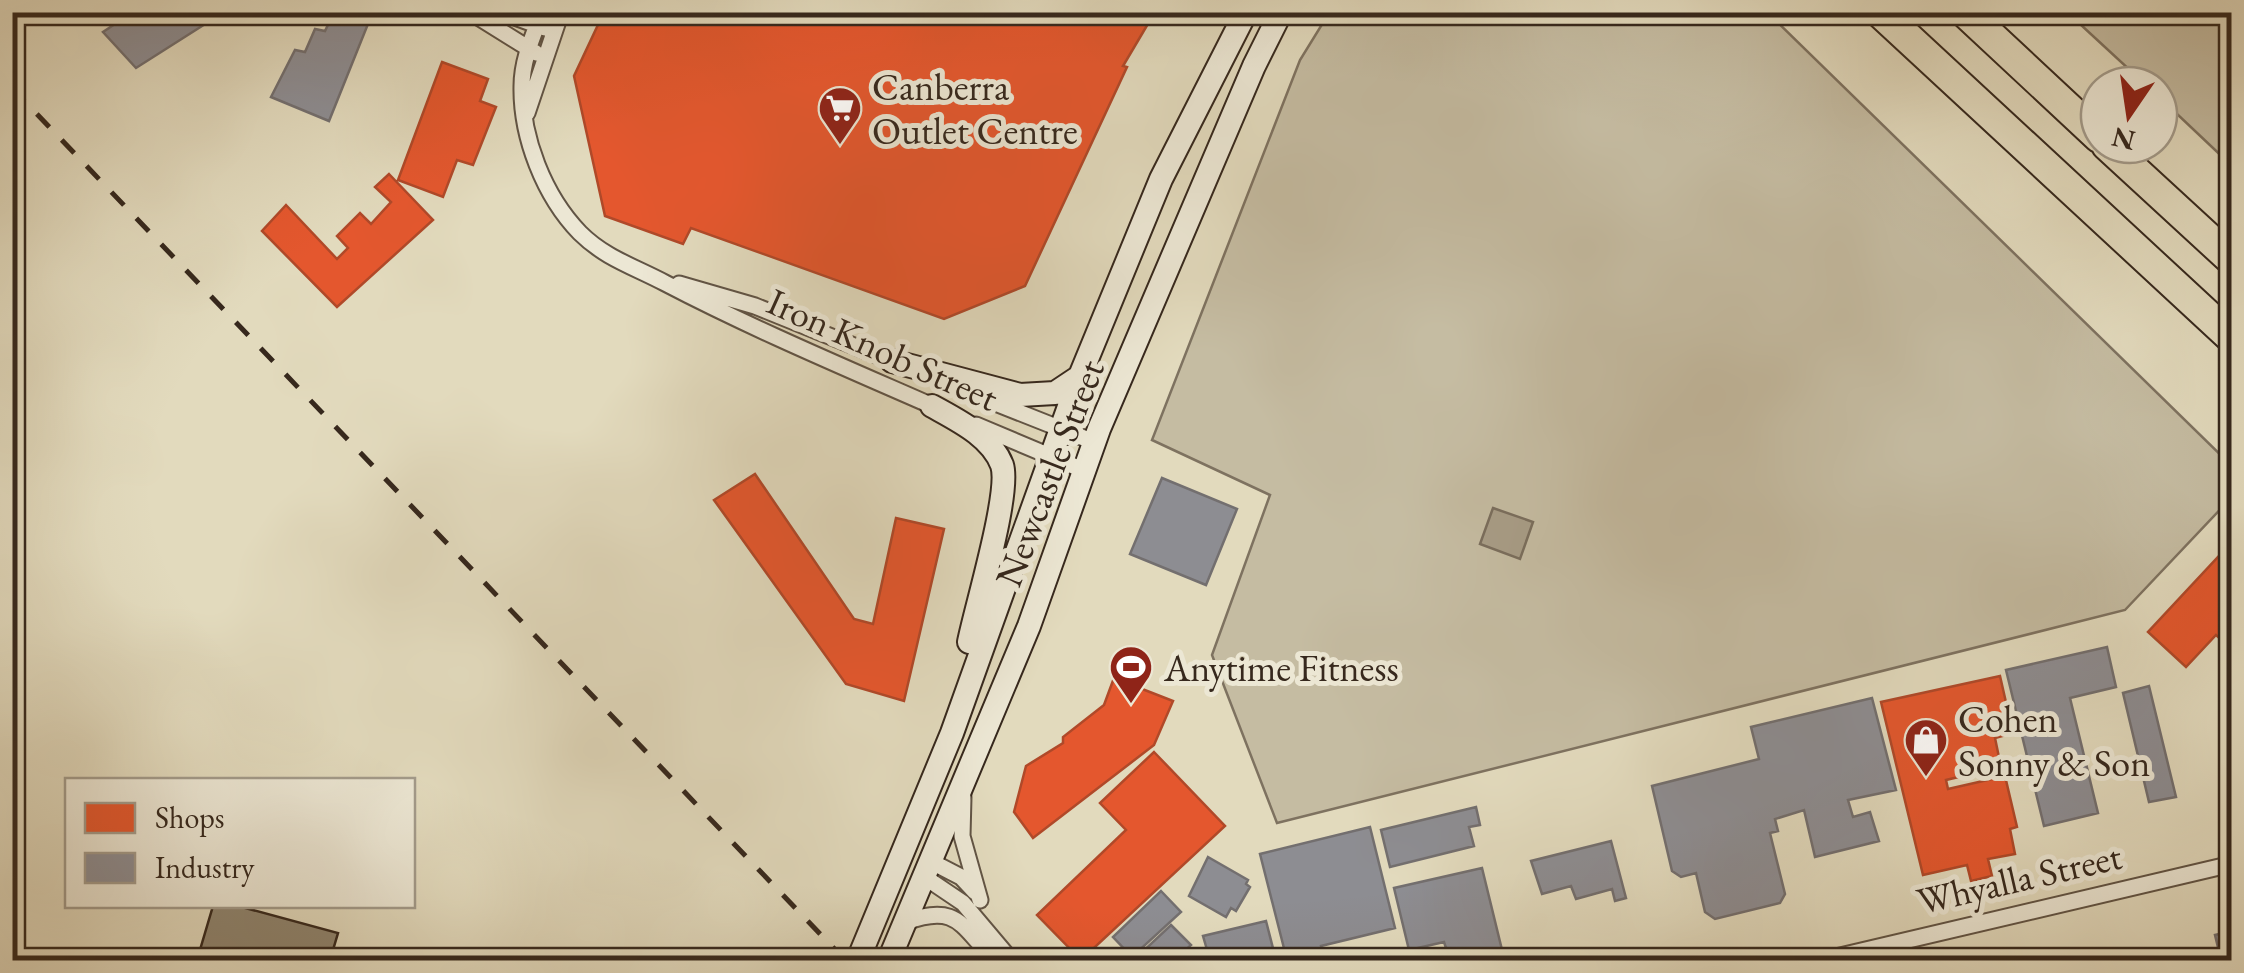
<svg xmlns="http://www.w3.org/2000/svg" width="2244" height="973" viewBox="0 0 2244 973" font-family="'EB Garamond',serif">
	<style>
		.green { fill: #c5bca2; stroke: #7e7260; stroke-width: 2.5 }
		.water { fill: #a89d87; stroke: #7a6e5d; stroke-width: 2.5 }
		.shops { fill: #e4572e; stroke: #b04929; stroke-width: 2.5 }
		.industry { fill: #8d8d92; stroke: #736f6f; stroke-width: 2.5 }
		.building { fill: #8f8570; stroke: #36281d; stroke-width: 2.5 }
		.lines { fill: none; stroke-linecap: round; stroke-linejoin: round }
		.street-casing { stroke: #615445; stroke-width: 19 }
		.secondary-casing { stroke: #36281d; stroke-width: 26 }
		.highway-casing { stroke: #36281d; stroke-width: 34 }
		.street { stroke: #ece7d4; stroke-width: 15 }
		.secondary { stroke: #ece7d4; stroke-width: 22 }
		.highway { stroke: #e2dabd; stroke-width: 30 }
		.rail { stroke: #36281d; stroke-width: 5; stroke-dasharray: 18 18; stroke-linecap: butt }
		.labels { text-anchor: middle; dominant-baseline: central; stroke-width: 10; stroke-linejoin: round; paint-order: stroke }
		.poi-label { font-size: 38px; fill: #36281d; stroke: #ece7d4; text-anchor: start }
		.street-label { font-size: 38px; fill: #36281d; stroke: #ece7d4 }
	</style>
	<rect width="100%" height="100%" fill="#e2dabd"/>
	<filter id="stains"><feTurbulence type="fractalNoise" baseFrequency=".002" numOctaves="4"/><feColorMatrix values="0 0 0 0 .2 0 0 0 0 .09 0 0 0 0 .02 0 0 0 .5 -.17"/></filter>
	<radialGradient id="worn" r=".72"><stop offset=".6" stop-color="#630" stop-opacity="0"/><stop offset="1" stop-color="#630" stop-opacity=".3"/></radialGradient>
	<path class="green" d="M1329 13H1768L2231 465V498L2125 610 1277 823 1212 655 1270 495 1152 440 1300 60Z
		M2068 13H2231V165L2159 97V85H2146Z"/>
	<path class="water" d="M1493 508 1533 522 1520 559 1480 544Z"/>
	<path class="shops" d="M604 12H1155L1123 66 1127 67 1025 286 944 319 691 228 683 244 605 216 574 76Z
		M442 62 488 79 480 101 496 107 473 165 457 160 443 197 398 180Z
		M389 174 433 220 337 307 262 231 286 205 337 259 348 248 337 236 360 213 371 224 391 202 375 187Z
		M755 474 854 619 873 624 896 518 944 529 904 701 846 684 714 500Z
		M2232 542V649L2216 635 2186 667 2148 632Z
		M2000 676 2013 733 1995 738 2001 767 1946 780 1948 789 2005 776 2017 827 2010 829 2015 854 1988 859 1992 876 1971 881 1967 865 1923 875 1881 702Z
		M1114 678 1173 701 1154 745 1033 838 1014 812 1026 766 1063 743V737L1104 705Z
		M1154 752 1225 826 1081 960 1037 915 1126 830 1100 803Z"/>
	<path class="industry" d="M133 12H224L136 68 103 32Z
		M334 12 372 14 329 121 271 97 295 50 305 52 315 29 325 31Z
		M1162 478 1237 509 1206 585 1130 554Z
		M2107 647 2116 687 2070 698 2098 813 2044 826 2006 670Z
		M2149 686 2176 797 2149 802 2123 693Z
		M1872 698 1896 790 1848 800 1853 817 1870 812 1879 841 1815 857 1804 810 1775 819 1778 831 1770 833 1785 894 1780 903 1715 919 1705 912 1696 873 1681 877 1672 871 1652 786 1759 759 1751 727Z
		M1476 807 1480 825 1469 827 1474 846 1390 867 1381 830Z
		M1370 827 1395 928 1321 946 1324 960H1287L1260 854Z
		M1611 841 1626 898 1615 901 1612 889 1576 899 1571 886 1542 894 1531 861Z
		M1208 857 1248 880 1246 884 1250 887 1236 911 1231 908 1226 917 1189 896Z
		M1482 868 1503 954 1450 960 1444 942 1409 950 1394 888Z
		M1161 891 1181 912 1132 957 1113 937Z
		M1266 921 1276 960H1210L1203 936Z
		M1171 925 1191 945 1175 960H1142L1138 956Z
		M2232 931V960H2221L2215 935Z
		M2092 949 2094 960H2048Z"/>
	<path class="building" d="M213 906H238L338 933 330 960H197Z"/>
	<g class="lines">
		<g class="street-casing">
			<path id="street" d="M470 12 536 53
				M501 12 545 28
				M542 12C533 36 522 60 522 86 521 137 544 196 580 233 605 258 635 267 665 283 753 329 846 368 937 408
				M527 113 561 12
				M679 284 755 306 901 365
				M955 387 1094 442
				M976 425 1083 470
				M963 797 962 836 980 900
				M932 862 961 877 975 892
				M926 878 963 903 1011 960
				M906 922C960 902 961 929 996 960
				M1823 960 2232 864"/>
		</g>
		<g class="secondary-casing">
			<path id="secondary" d="M892 361 1020 395 1055 393 1079 377
				M932 406C957 420 991 436 1002 465 1011 492 976 607 969 642
				M858 960 952 733 1080 376 1161 179 1246 12
				M889 960 1029 626 1099 429 1254 66 1281 12"/>
		</g>
		<g class="highway-casing">
			<path id="highway" d="M1880 12 2232 338
				M1965 12 2099 137
				M2107 145 2232 260"/>
		</g>
		<use href="#street" class="street"/>
		<use href="#secondary" class="secondary"/>
		<use href="#highway" class="highway"/>
		<path class="rail" d="M12 88 845 960"/>
	</g>
	<defs>
		<g id="supermarket-pin" transform="scale(2.25)"><path d="M0 17L-7.5 6A9.5 9.5 0 1 1 7.5 6Z" fill="#8f2418" stroke="#ece7d4"/><path d="M-6-5.5h2.5l.6 2H6L4.5 2H-2.5L-4.4-4H-6ZM-1.5 3.2a1.3 1.3 0 1 0 .1 0ZM3 3.2a1.3 1.3 0 1 0 .1 0Z" fill="#fff"/></g>
		<g id="stadium-pin" transform="scale(2.25)"><path d="M0 17L-7.5 6A9.5 9.5 0 1 1 7.5 6Z" fill="#8f2418" stroke="#ece7d4"/><path d="M0-5a6.5 5 0 1 0 0 10a6.5 5 0 1 0 0-10ZM-3.5-1.8h7v3.6h-7Z" fill="#fff"/></g>
		<g id="shop-pin" transform="scale(2.25)"><path d="M0 17L-7.5 6A9.5 9.5 0 1 1 7.5 6Z" fill="#8f2418" stroke="#ece7d4"/><path d="M-5-2.5h2.3a2.7 3.5 0 0 1 5.4 0H5L5.5 6h-11ZM-1.5-2.5h3a1.5 2.3 0 0 0-3 0Z" fill="#fff"/></g>
	</defs>
	<g fill-rule="evenodd">
		<use href="#supermarket-pin" x="840" y="108"/>
		<use href="#stadium-pin" x="1131" y="667"/>
		<use href="#shop-pin" x="1926" y="740"/>
	</g>
	<g class="labels">
		<g class="poi-label">
			<text x="872" y="86">Canberra<tspan x="872" dy="44">Outlet Centre</tspan></text>
			<text x="1164" y="667">Anytime Fitness</text>
			<text x="1958" y="718">Cohen<tspan x="1958" dy="44">Sonny &amp; Son</tspan></text>
		</g>
		<g class="street-label">
			<text transform="translate(883 349) rotate(24)">Iron Knob Street</text>
			<text transform="translate(1049 473) rotate(-69)">Newcastle Street</text>
			<text transform="translate(2019 878) rotate(-13)">Whyalla Street</text>
		</g>
	</g>
	<rect width="2244" height="973" fill="none" stroke="#e2dabd" stroke-width="50"/>
	<rect x="15" y="15" width="2214" height="943" fill="none" stroke="#36281d" stroke-width="5"/>
	<rect x="25" y="25" width="2194" height="923" fill="none" stroke="#36281d" stroke-width="2.5"/>
	<rect x="65" y="778" width="350" height="130" fill="#ece7d4" stroke="#a39b8b" stroke-width="2.5"/>
	<rect x="85" y="803" width="50" height="30" fill="#e4572e" stroke="#a39b8b" stroke-width="2.5"/>
	<text x="155" y="828" font-size="30" fill="#36281d">Shops</text>
	<rect x="85" y="853" width="50" height="30" fill="#8d8d92" stroke="#a39b8b" stroke-width="2.5"/>
	<text x="155" y="878" font-size="30" fill="#36281d">Industry</text>
	<g transform="translate(2129 115) rotate(193)"><circle r="48" fill="#ece7d4" stroke="#a39b8b" stroke-width="2.5"/>
	<path d="M0-8L18 38L0 25L-18 38Z" fill="#8f2418"/>
	<text y="-15" font-size="28" font-weight="bold" text-anchor="middle" fill="#36281d">N</text>
	</g>
	<rect width="100%" height="100%" filter="url(#stains)"/>
	<rect width="100%" height="100%" fill="url(#worn)"/>
</svg>
